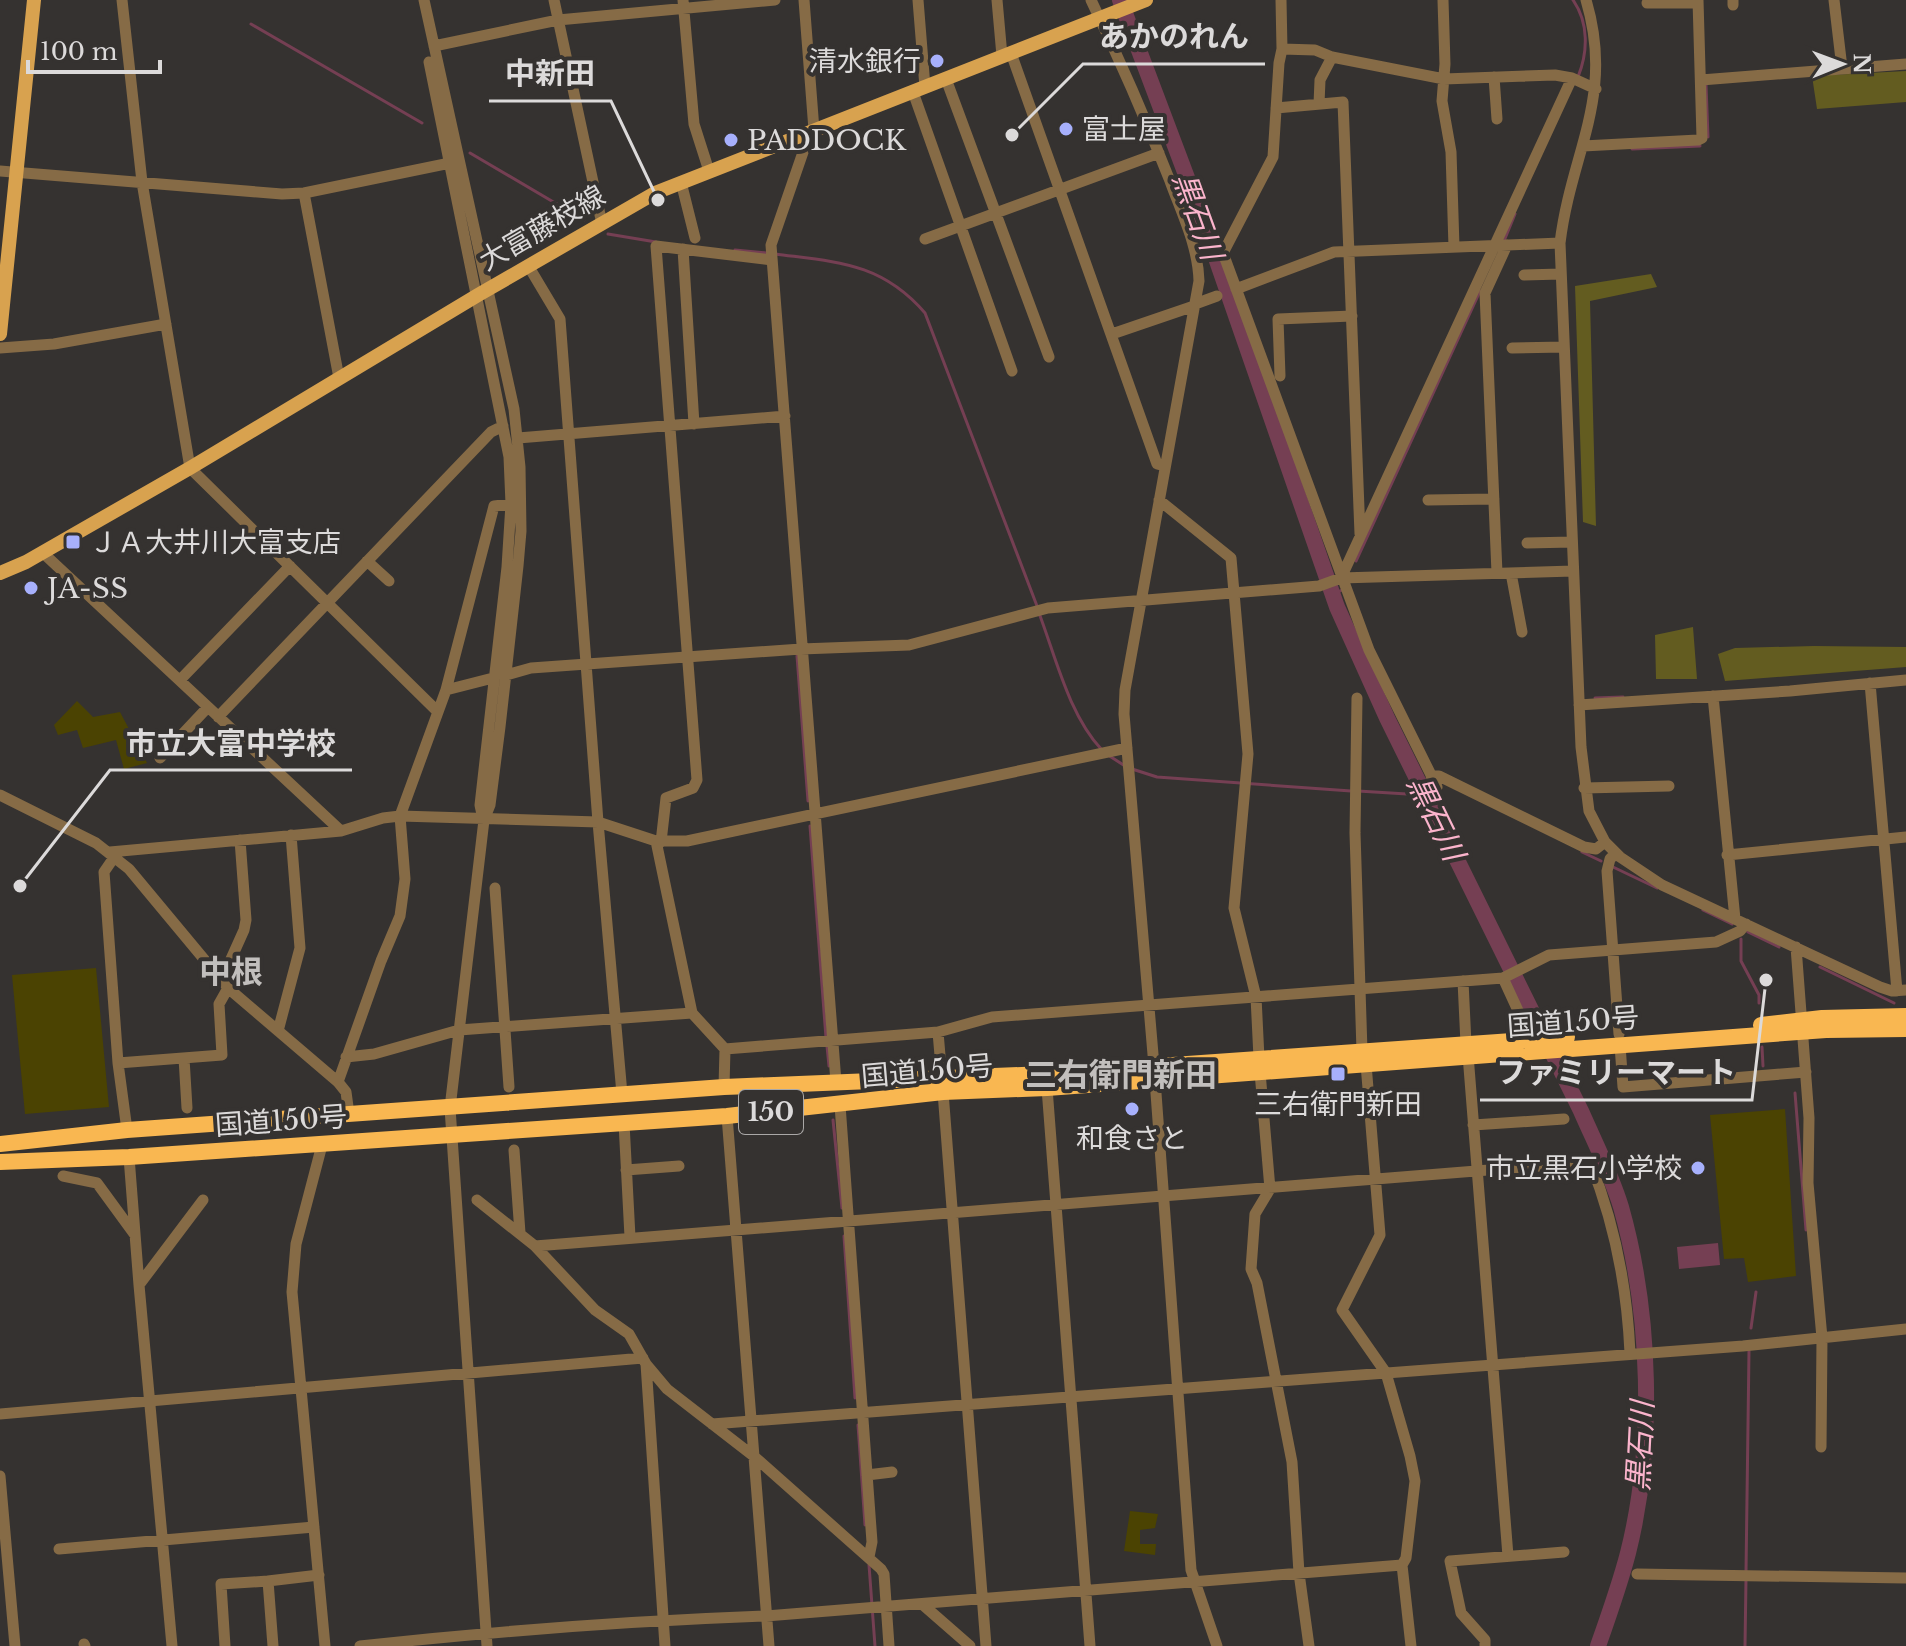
<svg xmlns="http://www.w3.org/2000/svg" width="1906" height="1646" viewBox="0 0 1906 1646" font-family="'Libre Baskerville','Noto Sans JP',serif">
	<style>
		.green { fill: #4b4302 }
		.forest { fill: #635c20 }
		.water { fill: #753f53 }
		.lines { fill: none; stroke-linecap: round; stroke-linejoin: round }
		.stream { stroke: #753f53; stroke-width: 3 }
		.river { stroke: #753f53; stroke-width: 16 }
		.minor { stroke: #866b46; stroke-width: 11 }
		.major { stroke: #d8a24f; stroke-width: 14 }
		.highway { stroke: #f9b751; stroke-width: 16 }
		.poi-dot { fill: #a7b0fc; stroke: #353230; stroke-width: 3 }
		.labels { text-anchor: middle; dominant-baseline: central; stroke-width: 8; stroke-linejoin: round; paint-order: stroke }
		.shield { fill: #353230; stroke: #aaa8a7; stroke-width: 2 }
		.shield-label { font-size: 26px; font-weight: bold; fill: #dcdada }
		.poi-label { font-size: 28px; fill: #dcdada; stroke: #353230; text-anchor: start }
		.street-label { font-size: 28px; fill: #dcdada; stroke: #353230 }
		.water-label { font-size: 30px; font-style: italic; fill: #fbb4cc; stroke: #353230 }
		.quarter-label { font-size: 32px; font-weight: bold; fill: #c2bfbd; stroke: #353230 }
		.leader { fill: none; stroke: #dcdada; stroke-width: 3 }
		.callout-dot { fill: #dcdada; stroke: #353230; stroke-width: 3 }
		.callout-label { font-size: 30px; text-anchor: middle; font-weight: bold; fill: #dcdada; stroke: #353230; stroke-width: 8; stroke-linejoin: round; paint-order: stroke }
	</style>
	<rect width="100%" height="100%" fill="#353230"/>
	<path class="green" d="M77 701 93 717 120 712 147 763 124 769 116 740 83 748 77 730 58 735 54 725Z
		M96 968 109 1107 25 1114 12 975Z
		M1785 1109 1796 1276 1748 1282 1744 1258 1724 1259 1710 1115Z
		M1130 1511 1158 1514 1155 1528 1140 1530V1544H1156L1155 1555 1124 1551Z"/>
	<path class="forest" d="M1906 71V102L1817 109 1812 76Z
		M1651 274 1657 287 1590 301 1596 526 1583 522 1575 286Z
		M1693 627 1697 679H1656L1655 635Z
		M1814 646 1906 647V667L1725 681 1718 654 1735 648Z"/>
	<path class="water" d="M1718 1243 1720 1265 1679 1269 1677 1247Z"/>
	<g class="lines">
		<path class="stream" d="M1573 0C1589 23 1588 52 1578 77
			M251 24 422 123
			M1706 85 1708 137
			M1632 149 1700 146
			M470 153 584 220
			M608 234 656 242
			M1504 241 1515 214
			M735 250 767 253
			M775 254C836 262 881 262 925 313L1037 606
			M1356 561 1480 291
			M1337 607 1338 592 1342 590
			M1039 613C1056 658 1069 715 1102 750
			M797 656 808 801
			M1595 698 1623 697
			M1108 755 1125 766
			M1132 769 1157 777 1351 791
			M1358 791 1407 794
			M1417 792 1432 786
			M810 826 826 1038
			M1582 852 1601 861
			M1613 867 1657 888
			M1703 910 1732 924
			M1748 932 1779 947
			M1741 939V961L1759 995V1003
			M1820 967 1894 1003
			M827 1046 829 1066
			M1762 1047 1763 1066
			M1795 1093 1806 1230
			M833 1120 842 1208
			M844 1236 855 1398
			M1751 1328 1756 1292
			M858 1425 865 1525
			M869 1565 875 1646
			M1746 1572 1749 1351
			M1745 1646 1746 1579"/>
		<path class="river" d="M1120 0 1200 212 1337 607 1387 718 1581 1111C1595 1143 1611 1174 1621 1207 1651 1313 1655 1446 1628 1553 1620 1584 1609 1615 1598 1646"/>
		<path class="minor" d="M122 0 142 182 190 468 437 711
			M424 0 514 409 520 467 521 531 518 566 500 727 490 805 484 820 450 1108 487 1646
			M554 0 602 224
			M683 0 694 124 709 171
			M804 0 814 130
			M918 0 925 87
			M997 0 1002 56
			M1091 0C1120 60 1146 120 1170 181 1182 214 1198 246 1199 281L1125 690 1124 714 1154 1066 1191 1570 1217 1646
			M1281 0 1282 49 1279 63 1273 157 1223 253 1369 650 1437 787
			M1443 0 1445 64 1442 101 1451 152 1454 247
			M1586 0C1615 97 1571 152 1560 243L1581 747 1589 811 1605 842 1620 857 1662 885 1880 987 1892 991 1906 990
			M1733 0V5
			M1834 0 1842 68
			M1647 3H1698
			M434 46 558 20 775 0
			M1282 49 1315 50 1332 57 1444 79 1555 75 1572 78 1596 89
			M1011 53 1157 464 1165 466
			M429 62 509 457 511 504 507 567 480 805 483 819
			M1494 77 1497 119
			M946 79 1049 357
			M1701 80 1906 64
			M913 92 1012 371
			M1319 104 1320 80 1332 57
			M1276 108 1343 102 1360 534
			M810 132 771 245 836 1082
			M1583 146 1698 140 1702 138 1698 0
			M0 171 282 194 304 193 450 163
			M681 182 695 238
			M304 193 339 378
			M925 239 1159 153
			M683 249 694 424
			M529 267 560 319 598 822 622 1094
			M1524 275 1561 274
			M1236 289 1334 252 1560 243
			M1195 304 1217 296
			M1112 334 1194 306
			M0 348 54 344 166 324
			M1512 348 1564 347
			M1280 376 1278 319 1352 316
			M518 438 785 416
			M1159 500 1231 558 1248 754 1234 908 1256 997 1259 1058
			M1428 500 1494 499
			M1527 543 1572 542
			M42 552 341 831
			M367 561 389 581
			M1497 573 1485 293 1507 245
			M1511 573 1522 632
			M1341 578 1572 78
			M506 675 531 668 587 664 801 649 909 645 1048 608 1319 586 1341 578 1573 571
			M180 680 290 566
			M1870 683 1897 991
			M446 690 493 678
			M1713 696 1735 919
			M1357 698 1355 833 1362 1051
			M1579 705 1790 691 1906 680
			M218 717 491 432 503 426
			M160 758 208 707
			M1431 776H1439L1584 847 1596 849 1605 842
			M1584 788 1669 786
			M0 795 96 843 129 869 228 988 338 1082 346 1092 349 1114
			M656 841 692 1013 725 1049 724 1087
			M661 842 666 798 693 788 697 780 656 246 772 260
			M110 852 341 831 383 818 400 816 598 822 656 841H687L1127 748
			M1616 853 1610 859 1607 871 1619 1034
			M1727 855 1906 837
			M115 856 104 872 118 1063 127 1130
			M495 888 509 1087
			M1796 947 1809 1118 1808 1183 1822 1338 1821 1447
			M1503 978 1526 1028
			M222 979 244 930 246 920 240 840
			M1463 981 1466 1044
			M278 1031 300 948 291 835
			M938 1032 942 1079
			M1620 1045 1623 1087 1806 1072
			M725 1049 938 1032 992 1017 1503 978 1549 955 1716 942 1740 931 1746 924
			M1468 1055 1508 1556
			M346 1057 374 1054 459 1030 692 1013
			M184 1058 187 1108
			M118 1063 222 1055 219 1004 228 988
			M1366 1064 1380 1235 1342 1310 1386 1373 1410 1456 1415 1481 1406 1558 1402 1565 1411 1646
			M1260 1072 1270 1189 1255 1214 1251 1269 1257 1283 1292 1462 1299 1573 1309 1646
			M338 1082 381 961 400 916 405 879 400 816 446 690 494 506 511 504
			M1047 1088 1090 1646
			M943 1092 986 1646
			M840 1105 872 1542 869 1557
			M727 1116 769 1646
			M624 1123 630 1237
			M1473 1125 1564 1119
			M322 1145 296 1244 292 1292 325 1646
			M514 1150 520 1233
			M129 1157 139 1285 172 1646
			M626 1170 679 1166
			M63 1176 97 1183 135 1235
			M477 1200 535 1246 595 1310 629 1334 646 1364 667 1389 756 1458 881 1569 884 1574 889 1646
			M535 1246 1590 1162C1615 1224 1627 1286 1630 1353
			M139 1285 203 1200
			M646 1364 665 1646
			M0 1414 643 1358
			M712 1424 1743 1346 1906 1329
			M867 1475 892 1472
			M0 1476 15 1646
			M59 1549 314 1527
			M1637 1574 1906 1578
			M922 1604 970 1646
			M84 1644 85 1646
			M225 1646 221 1584 268 1581
			M273 1646 268 1581 319 1575
			M360 1646C496 1631 630 1621 766 1616L1402 1565
			M1485 1646V1640L1461 1613 1450 1561 1564 1552"/>
		<path class="major" d="M0 334 34 0
			M0 573 26 562 190 468 478 295 655 193 1146 0"/>
		<path class="highway" d="M1761 1025 1822 1018 1906 1016
			M0 1144 127 1130 724 1087 1045 1074 1567 1037
			M0 1162 129 1157 727 1116 943 1092 1047 1088 1826 1030 1906 1029"/>
	</g>
	<g class="poi-dot">
		<circle cx="937" cy="61" r="8"/>
		<circle cx="1066" cy="129" r="8"/>
		<circle cx="731" cy="140" r="8"/>
		<rect x="65" y="534" width="16" height="16" rx="4"/>
		<circle cx="31" cy="588" r="8"/>
		<rect x="1330" y="1066" width="16" height="16" rx="4"/>
		<circle cx="1132" cy="1109" r="8"/>
		<circle cx="1698" cy="1168" r="8"/>
	</g>
	<g class="labels">
		<rect class="shield" x="739" y="1090" width="64" height="44" rx="6"/>
		<g class="shield-label">
			<text x="771" y="1112">150</text>
		</g>
		<g class="poi-label">
			<text x="921" y="61" text-anchor="end">清水銀行</text>
			<text x="1082" y="129">富士屋</text>
			<text x="747" y="140">PADDOCK</text>
			<text x="89" y="542">ＪＡ大井川大富支店</text>
			<text x="47" y="588">JA-SS</text>
			<text x="1338" y="1104" text-anchor="middle">三右衛門新田</text>
			<text x="1132" y="1138" text-anchor="middle">和食さと</text>
			<text x="1682" y="1168" text-anchor="end">市立黒石小学校</text>
		</g>
		<g class="street-label">
			<text transform="translate(542 228) rotate(-30)">大富藤枝線</text>
			<text transform="translate(1573 1022) rotate(-4)">国道150号</text>
			<text transform="translate(927 1071) rotate(-5)">国道150号</text>
			<text transform="translate(281 1121) rotate(-4)">国道150号</text>
		</g>
		<g class="water-label">
			<text transform="translate(1198 216) rotate(70)">黒石川</text>
			<text transform="translate(1436 818) rotate(64)">黒石川</text>
			<text transform="translate(1640 1446) rotate(-87)">黒石川</text>
		</g>
		<g class="quarter-label">
			<text x="231" y="972">中根</text>
			<text x="1121" y="1075">三右衛門新田</text>
		</g>
	</g>
	<path class="leader" d="M1012 135L1083 64H1265M658 200L611 101H489M20 886L110 770H352M1766 980L1752 1100H1480"/>
	<g class="callout-dot">
		<circle cx="1012" cy="135" r="8"/>
		<circle cx="658" cy="200" r="8"/>
		<circle cx="20" cy="886" r="8"/>
		<circle cx="1766" cy="980" r="8"/>
	</g>
	<g class="callout-label">
		<text x="1174" y="47">あかのれん</text>
		<text x="550" y="84">中新田</text>
		<text x="231" y="754">市立大富中学校</text>
		<text x="1616" y="1083">ファミリーマート</text>
	</g>
	<g transform="translate(1842 64) rotate(89)" stroke="#353230" stroke-width="6" paint-order="stroke">
	<path d="M0-6L14 30L0 20L-14 30Z" fill="#dcdada"/>
	<text y="-12" font-size="22" font-weight="bold" text-anchor="middle" fill="#dcdada">N</text>
	</g>
	<path d="M28 60v12h132v-12" fill="none" stroke="#dcdada" stroke-width="4"/>
	<text x="40" y="60" font-size="24" fill="#dcdada" stroke="#353230" stroke-width="6" paint-order="stroke">100 m</text>
</svg>
